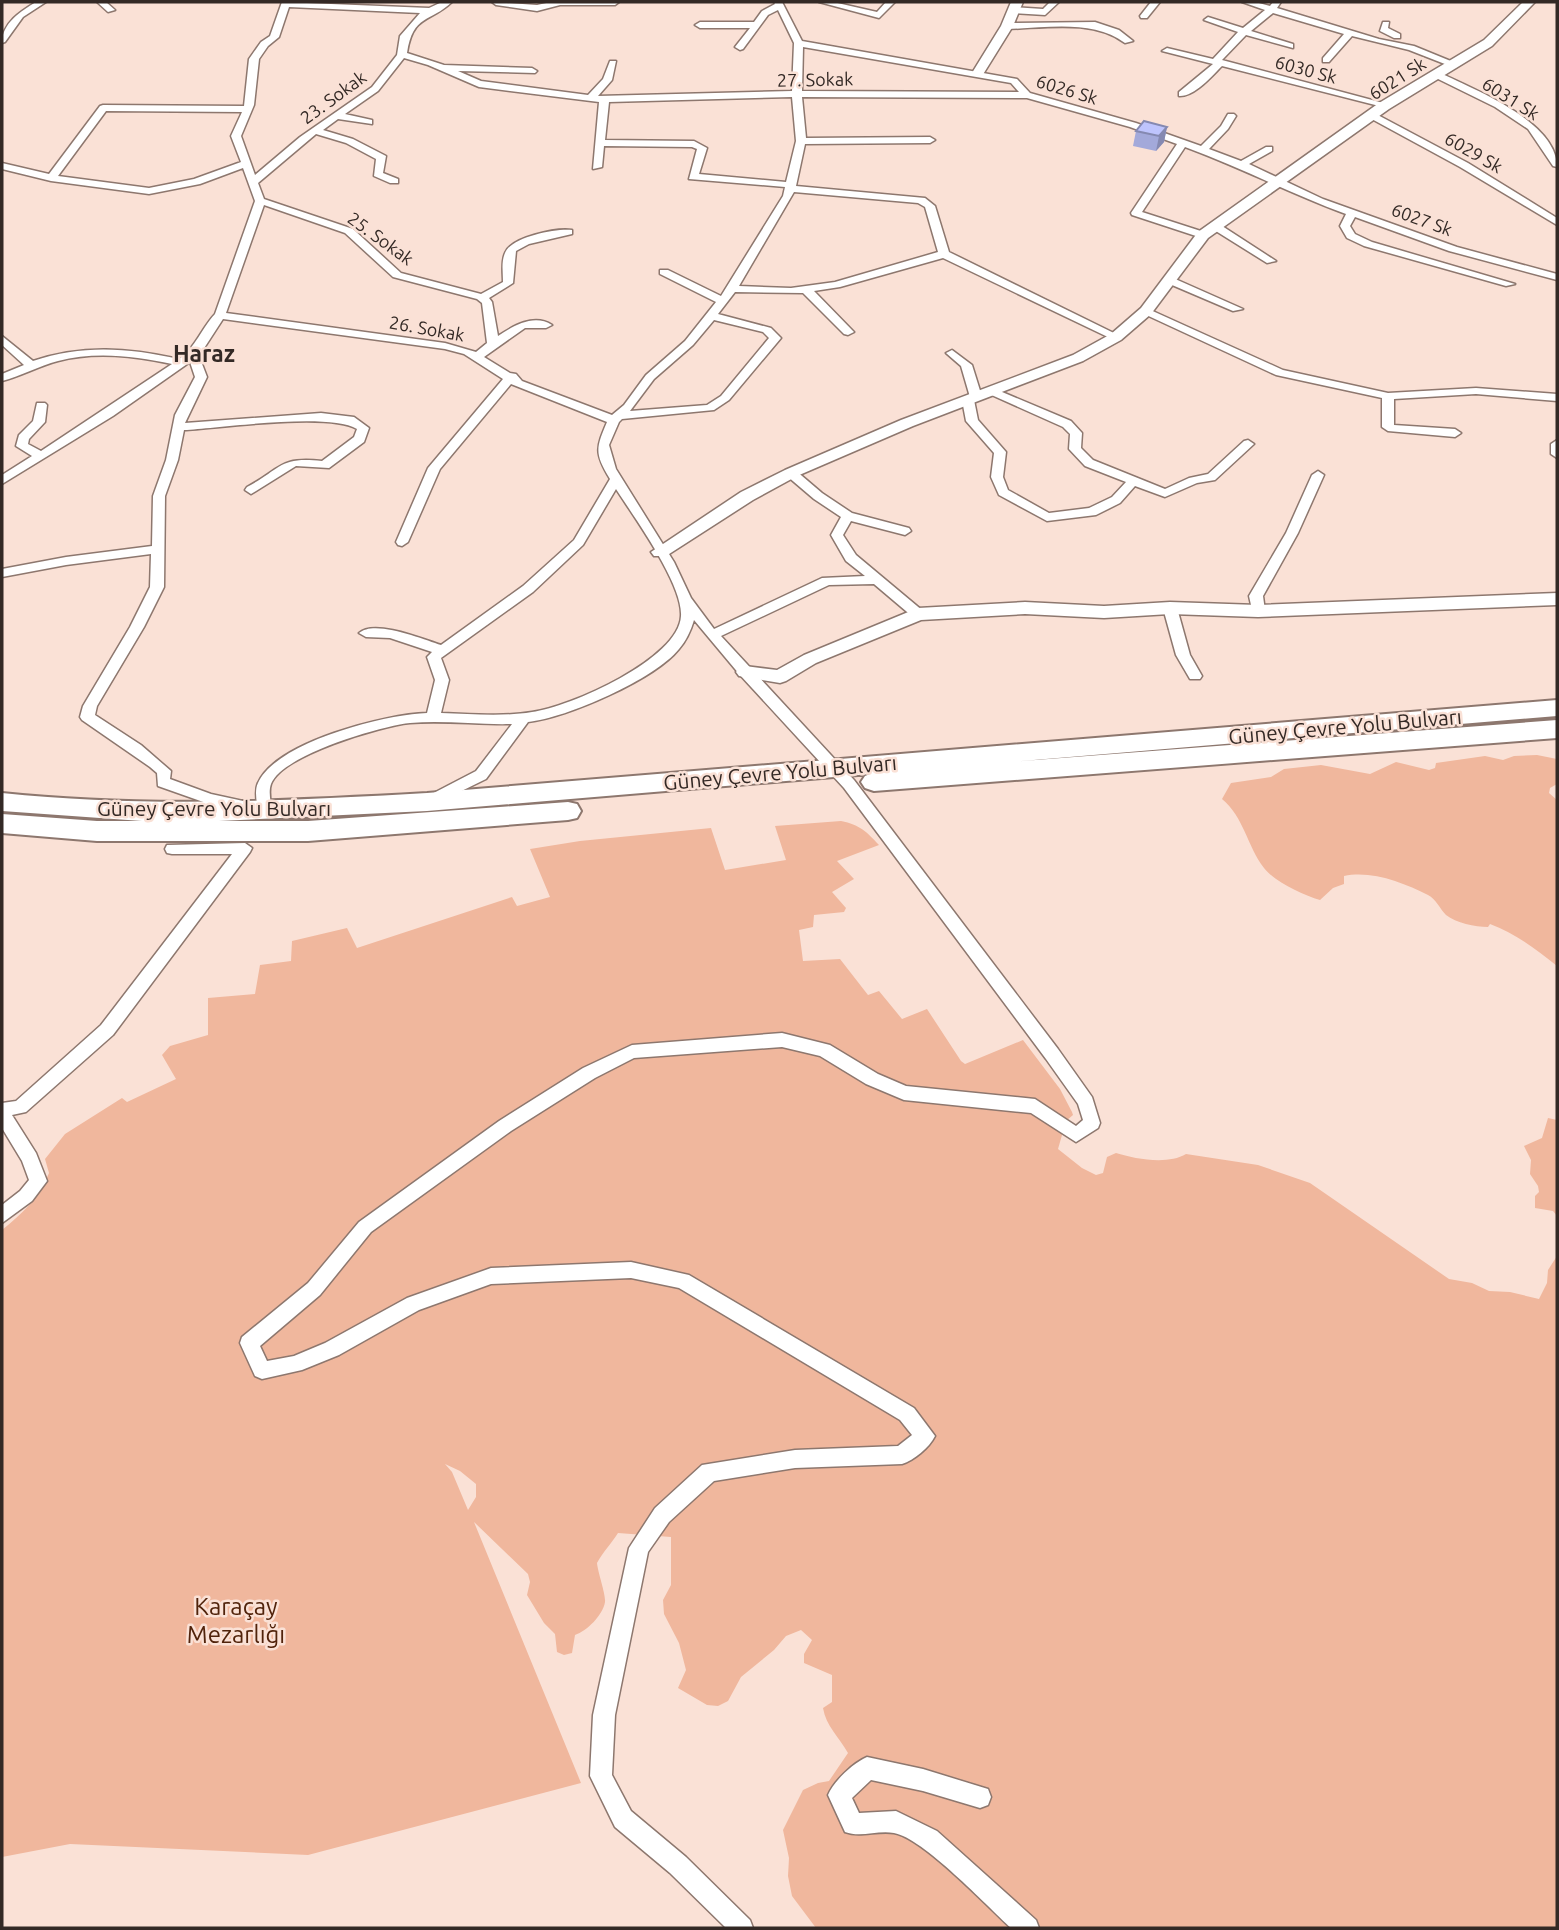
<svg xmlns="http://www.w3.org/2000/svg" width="1559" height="1930" viewBox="0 0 1559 1930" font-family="Ubuntu,sans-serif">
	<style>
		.green { fill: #f0b79d; fill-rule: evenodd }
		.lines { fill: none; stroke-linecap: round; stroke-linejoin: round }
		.minor-casing { stroke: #8d776e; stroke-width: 3 }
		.tertiary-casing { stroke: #8d776e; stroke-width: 3 }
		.trunk-casing { stroke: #8d776e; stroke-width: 4 }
		.minor { fill: #fff; fill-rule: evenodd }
		.tertiary { fill: #fff; fill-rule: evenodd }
		.trunk { fill: #fff; fill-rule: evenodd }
		.wall { fill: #a3a9da }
		.shaded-wall { fill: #8589b1 }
		.building { fill: #bec4fd; stroke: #8589b1; stroke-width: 2 }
		.labels { text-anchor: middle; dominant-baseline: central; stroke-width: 5; stroke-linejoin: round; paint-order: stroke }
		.far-street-label { font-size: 18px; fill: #332925; stroke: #fae1d6 }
		.street-label { font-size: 21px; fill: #332925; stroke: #fae1d6 }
		.far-district-label { font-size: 23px; font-weight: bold; fill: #332925; stroke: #fae1d6 }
		.near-park-label { font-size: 24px; fill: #51230b; stroke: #fae1d6 }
	</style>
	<rect width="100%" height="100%" fill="#fae1d6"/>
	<path class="green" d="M1537 755 1557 759V784L1550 788 1549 793 1557 800V966C1536 949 1516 934 1490 924L1488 927C1475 927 1456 923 1446 915 1440 909 1436 899 1428 895 1404 883 1372 870 1344 876V884L1333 888 1320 900C1303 895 1275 882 1264 868 1247 846 1244 817 1222 799L1231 783 1271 777 1284 769 1321 765 1370 774 1396 762 1429 770 1435 768 1436 763 1485 756 1503 760 1514 756Z
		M841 821C860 825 866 831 879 845L837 861 854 879 832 892 846 908 844 912 814 915 813 927 799 930 803 961 840 959 868 995 879 991 902 1019 927 1009 961 1061 965 1064 1023 1040 1060 1089 1072 1112 1073 1115 1066 1121 1058 1149 1082 1168 1096 1175 1103 1173 1107 1157 1116 1153C1135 1159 1168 1165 1186 1154L1258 1165 1310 1183 1449 1279 1472 1283 1489 1291 1510 1292 1539 1299 1547 1283 1548 1270 1557 1256V1928H816L792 1896 788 1876 789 1858 783 1830 803 1790 818 1783 829 1781 848 1753C839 1737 826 1726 823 1708L832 1702V1675L804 1663V1654L812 1640 801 1630 786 1636 774 1650 741 1677 728 1701 718 1706 707 1705 678 1688 686 1670 679 1643 664 1614 663 1600 671 1585V1537L618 1533C611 1544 603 1552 597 1563 598 1573 606 1595 605 1602 603 1615 587 1631 575 1635L572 1653 564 1655 557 1652 555 1634 544 1623 527 1595 530 1582 528 1574 474 1522 581 1783 308 1855 70 1844 2 1857V1230C22 1214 39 1198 49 1173L45 1159 65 1134 122 1098 127 1102 176 1079 162 1055 170 1046 208 1035V998L255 994 260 965 291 961 292 941 347 928 357 948 512 897 517 906 550 897 530 849 580 841 711 828 725 870 786 860 775 826ZM445 1464 460 1471 476 1484V1497L468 1510 452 1472Z
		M1548 1118 1557 1120V1216L1553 1211 1535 1208V1196L1539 1192 1538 1186 1530 1174 1531 1160 1524 1146 1542 1138Z"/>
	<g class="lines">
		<g class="minor-casing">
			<path id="minor" d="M36 2H46L23 17 5 42 2 43C2 23 21 11 36 2Z
				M97 2H106L115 10 108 12Z
				M282 2 429 8 442 2H452C430 23 413 14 407 53L444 65 532 68 537 71 535 73 458 71 481 81 588 95 603 79 610 61H616L612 80 598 96 792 91 794 43 778 10 768 15 743 49 740 50 735 47 750 28H700L695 25 700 22H754L762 11 775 4 774 2H782L802 41 1017 79 1030 93 1136 123 1201 146 1221 126 1228 114H1234L1236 116 1228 129 1209 149 1241 161 1266 147H1272V151L1249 164 1323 199 1457 247 1557 274V280L1449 251 1355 217 1350 226 1355 234 1372 242 1515 284 1506 286 1364 246 1347 238 1340 226 1346 214C1291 194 1240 167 1185 147L1142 212 1207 233V237H1199L1132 215 1131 213 1177 144 1130 127 1027 98 802 97 806 138 930 137 935 140 930 143 805 144 796 186 925 198 935 206 949 252 1122 337 1112 339 943 258 840 287 814 291 852 330 854 332 848 335 844 334 803 293 735 292 718 314 771 328 781 338 729 400 714 410 622 419 619 422 609 445 616 469 674 562 691 598 714 629 822 578 865 576 846 561 831 535 841 517 814 499 787 476V470H795L822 493 852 513 909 528 911 531 905 535 851 521 843 535 856 555 923 611V617H913L874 584 829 585 721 636 854 780 1058 1049 1092 1097 1100 1123 1098 1128 1076 1142 1031 1113 904 1100 866 1084 820 1056 782 1047 634 1058 595 1078 511 1131 371 1232 320 1295 260 1346 267 1361 294 1356 325 1343 407 1298 491 1268 631 1262 689 1275 914 1408 935 1436C929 1448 914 1460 902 1464L795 1468 714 1481 669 1522 648 1552 615 1715 612 1775 631 1811 686 1857 750 1920 753 1928H726L670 1873 615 1827 590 1776 593 1715 629 1548 655 1508 702 1465 795 1450 898 1446 912 1435 900 1420 679 1288 631 1278 491 1284 419 1310 339 1355 302 1370 262 1379 255 1376 240 1343 242 1337 308 1283 359 1222 499 1121 583 1068 632 1045 782 1033 830 1045 878 1074 906 1086 1035 1099 1076 1126 1083 1120 1078 1104 1046 1059 844 788 740 675 694 620C691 630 686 641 679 649 655 679 567 718 528 722L486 779 431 806 424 801 426 797 476 771 512 724C478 725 444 720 410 723 381 726 282 755 271 784 268 792 271 803 272 811L265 816 209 804 158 786 157 773 150 767 82 720 80 717 83 706 130 627 150 587 151 554 66 565 2 577V569L66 557 152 546 153 496 166 460 175 415 195 377 190 362 113 416 2 484V475L32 456 16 446 19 435 33 421 37 403H45L47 405 45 422 29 439 28 444 41 451 172 364C135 356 95 351 58 361 39 366 21 376 2 381V374L24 365 2 345V336L33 361C83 344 129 348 179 359 196 347 201 329 215 314L255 201 243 168 200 184 149 194 51 181 2 169V163L49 174 100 106 103 105 244 106 249 59 261 42 270 36ZM289 7 420 13 400 36 397 55 372 87 300 137 255 175 241 136 254 105 259 59 268 46 279 37ZM803 47 1011 83 1019 92 802 91ZM404 58 428 65 479 87 599 102 593 169 602 167 604 146 692 147 697 149 689 179 785 187 783 196 721 296 668 270H660V274L716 302 685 341 646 375 624 405 612 415 522 381 516 374 510 373 484 357 525 328H546L552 325C534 313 513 326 498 336L492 302 489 298 513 283 516 251 529 244 572 234V230C556 228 511 237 505 253 501 262 503 272 503 282L481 294 401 273 353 229 264 199 258 183 316 134 346 143 376 159 374 176 390 183H398V179L383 173 386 156 353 139 323 130 338 119 372 124V120L345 114 378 91ZM792 97 796 141 786 182 699 174 707 148 694 141 605 140 609 102ZM106 111 242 112 231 136 241 162 194 179 149 188 58 176ZM794 192 918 203 925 207 938 252 835 282 791 288 739 286ZM264 205 345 233 393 277 477 299 482 303 487 343 476 352 445 343 226 313ZM223 319 445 349 464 354 503 379 428 468 396 542 398 545 402 546 408 542 440 469 511 384 607 422C596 448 594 453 610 479L574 540 523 586 441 645C423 639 374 619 359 633L366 637 390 638 432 652 427 657 435 680 427 713C386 714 276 742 258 783 255 789 256 797 257 804L211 794 170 779 171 771 141 745 95 715 97 706 144 627 164 587 165 496 178 460 184 430C221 428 329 412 357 429L354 437 322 461C279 456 281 469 247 487L245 490 251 494 296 466 329 468 364 442 369 428 354 417 321 413 185 423 207 377 199 356ZM714 320 763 332 769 338 721 396 707 405 630 411 654 379 693 345ZM616 489C634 517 683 584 681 616 679 659 570 707 532 712 502 717 471 714 441 713L449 680 441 658 533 592 583 545Z
				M492 2 537 5 551 2H619L615 5H560L537 11 496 5Z
				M819 2H833L877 12 886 2H895L879 18Z
				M1050 2H1059L1045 15 1014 13 1010 10 1014 7 1043 9Z
				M1151 2H1160L1147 18H1141L1140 16Z
				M1242 2H1255L1270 6 1273 2H1281L1277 8 1379 39 1414 46 1458 64 1450 66 1409 50 1352 36 1329 62H1323V58L1344 34 1273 13 1251 31 1293 44V48L1246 35 1222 60 1387 104V108L1222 66C1211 77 1194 97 1179 96V92L1213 64 1162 51 1167 48 1213 59 1238 32 1204 20 1208 17 1243 28 1265 10Z
				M1095 22 1119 30 1133 41 1125 43C1093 19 1046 28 1007 29L1002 26 1007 23Z
				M1383 22H1389L1388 28 1400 34V38H1394L1380 31Z
				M1432 72H1438C1473 89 1557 121 1557 167L1553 166 1528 129 1495 107 1432 76Z
				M1368 113H1374L1468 163 1557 218V225L1460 167 1368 117Z
				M1215 223 1219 224 1276 261 1267 263 1211 228 1210 226Z
				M1165 278H1173L1243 309 1233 311 1165 282Z
				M1146 308 1283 370 1388 393 1476 388 1557 394V401L1476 394 1394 399V425L1455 429 1461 433 1455 437 1388 431 1382 427V398L1276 375 1142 313 1140 311Z
				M952 350 972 365 982 397 974 400 978 420 1006 452 1003 477 1008 490 1049 513 1089 508 1112 497 1126 482 1085 466 1069 449 1070 434 1063 427 987 393V389H995L1071 421 1082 433 1081 448 1093 460 1165 489 1189 478 1208 474 1244 441 1248 440 1254 444 1215 480 1197 483 1165 497 1135 486 1120 503 1096 515 1047 521 999 495 991 477 994 453 966 421 962 400 970 397 961 366 946 353Z
				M1557 440V458L1551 454V444Z
				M1318 471 1324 475 1298 533 1263 596 1265 611 1263 614H1253L1249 596 1286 533 1312 475Z
				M1170 604 1177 608 1190 655 1202 676 1200 679H1190L1176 655 1163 608Z
				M245 843 252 848 250 852 113 1035 26 1112 12 1115 36 1153 47 1181 32 1201 2 1223V1205L20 1191 29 1180 22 1161 2 1128V1103L16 1101 101 1025 232 854H172L167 853 165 849 167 845Z
				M867 1757 923 1769 988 1789 991 1797 988 1805 980 1808 923 1791 871 1780 852 1798 859 1813 896 1811 937 1831 1036 1920 1039 1928H1011C987 1906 923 1838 894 1833 877 1830 861 1838 845 1832L828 1795C834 1781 853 1763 867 1757Z"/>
		</g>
		<g class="tertiary-casing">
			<path id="tertiary" d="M1011 2H1023L1013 26 982 76H974L972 73 1001 26Z
				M1523 2H1535L1492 46 1389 109 1208 238 1151 314 1121 340 1083 361 913 426 797 476 753 500 666 556H654L651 552 741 492 785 470 901 420 1073 355 1111 334 1141 308 1198 232 1379 103 1484 40Z
				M1557 593V605L1258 617 1170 614 1104 618 1025 614 921 620 816 663 786 681 780 683 739 676 736 672 739 668 745 666 777 670 804 655 918 608 1025 602 1104 606 1170 602 1258 605Z"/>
		</g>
		<g class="trunk-casing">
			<path id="trunk" d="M1557 700V716L1009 762 1557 720V738L874 791 865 788 861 782 865 776 870 774 427 811 219 821H308L568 802 577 804 581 811 577 818 568 820 308 841H97L2 833V814L97 821H142L2 811V793C144 808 285 801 427 793Z"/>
		</g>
		<use href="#minor" class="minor"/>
		<use href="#tertiary" class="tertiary"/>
		<use href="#trunk" class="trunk"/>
	</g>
	<path class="wall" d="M1167 127 1164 142 1156 151 1133 146 1136 131Z"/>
	<path class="shaded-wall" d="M1167 127 1164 142 1156 151 1159 136Z"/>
	<path class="building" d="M1144 121 1167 127 1159 136 1136 131Z"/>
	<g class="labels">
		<g class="far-street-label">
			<text transform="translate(1306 69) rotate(15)">6030 Sk</text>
			<text transform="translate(1397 78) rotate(-32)">6021 Sk</text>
			<text transform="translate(815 79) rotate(-1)">27. Sokak</text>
			<text transform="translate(1067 89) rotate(17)">6026 Sk</text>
			<text transform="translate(333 97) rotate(-36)">23. Sokak</text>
			<text transform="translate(1511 98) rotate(32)">6031 Sk</text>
			<text transform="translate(1474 152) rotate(30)">6029 Sk</text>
			<text transform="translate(1422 219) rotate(20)">6027 Sk</text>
			<text transform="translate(381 238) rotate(36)">25. Sokak</text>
			<text transform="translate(427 328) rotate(10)">26. Sokak</text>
		</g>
		<g class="street-label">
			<text transform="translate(1345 726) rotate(-5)">Güney Çevre Yolu Bulvarı</text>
			<text transform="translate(780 772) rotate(-5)">Güney Çevre Yolu Bulvarı</text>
			<text x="214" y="808">Güney Çevre Yolu Bulvarı</text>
		</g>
		<g class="far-district-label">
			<text x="204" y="353">Haraz</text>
		</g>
		<g class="near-park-label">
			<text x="236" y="1606">Karaçay<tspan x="236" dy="28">Mezarlığı</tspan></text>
		</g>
	</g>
	<rect width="1559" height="1930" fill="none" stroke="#332925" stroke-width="7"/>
</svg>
